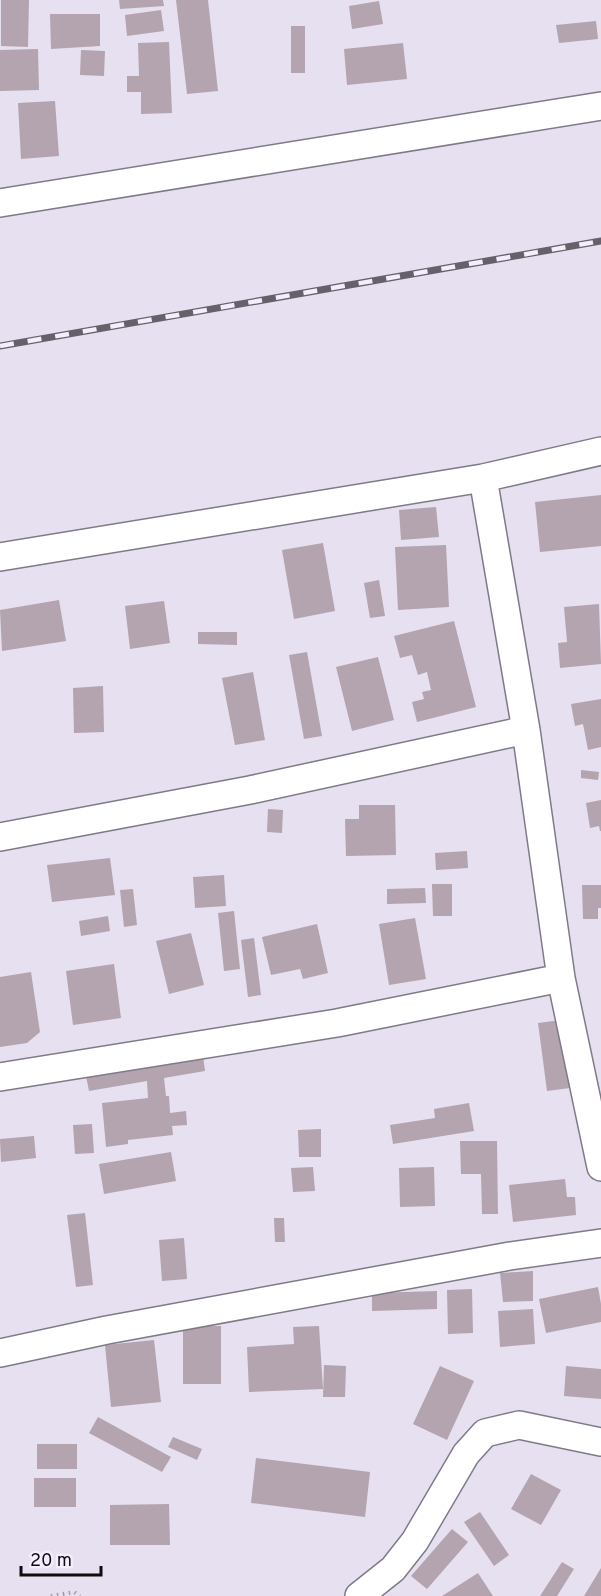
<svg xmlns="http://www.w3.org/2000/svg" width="601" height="1596" viewBox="0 0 601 1596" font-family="Overpass,sans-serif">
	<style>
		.building { fill: #b3a4af }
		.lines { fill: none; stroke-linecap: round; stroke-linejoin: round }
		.street-casing { stroke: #7f7a88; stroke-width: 30 }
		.path { stroke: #a09ba7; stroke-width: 4; stroke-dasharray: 1.5 4.5; stroke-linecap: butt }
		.street { stroke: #fff; stroke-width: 27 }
		.rail-casing { stroke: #65616a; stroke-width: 7 }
		.rail { stroke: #f3edfd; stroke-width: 4.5; stroke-dasharray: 14; stroke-linecap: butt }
	</style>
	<rect width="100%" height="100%" fill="#e6e0f0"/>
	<path class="building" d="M1 0H29L28 47 1 46Z
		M119 0H163L164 6 120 9Z
		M176 0H208L218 91 187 94Z
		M379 1 383 24 352 29 349 6Z
		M161 10 164 31 127 36 125 15Z
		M50 14H100V46L51 49Z
		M596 21 598 39 559 43 556 25Z
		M291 26H305V73H291Z
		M169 42 172 113 141 114V92H127V76H139L138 43Z
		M403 43 407 79 347 85 344 49Z
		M38 49 39 90 0 91V50Z
		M81 50 105 51 104 76 80 75Z
		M55 101 59 156 21 159 18 103Z
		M601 495V546L540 552 535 502Z
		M436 507 439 537 401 540 399 510Z
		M323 543 335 611 294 619 282 550Z
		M446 545 449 607 398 610 395 547Z
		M379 580 385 616 370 618 364 583Z
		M59 600 66 641 2 651 0 610Z
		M164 601 170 643 130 649 125 606Z
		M599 604 601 664 560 668 558 643 567 642 564 607Z
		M454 621 476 707 417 722 412 702 424 699 422 692 431 690 427 672 418 675 412 655 400 658 394 636Z
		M198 632H237V645L198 644Z
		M307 652 322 736 304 739 289 655Z
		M378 657 394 720 352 731 336 667Z
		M253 672 265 740 235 745 222 678Z
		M103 686 104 732 74 733 73 688Z
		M601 699V747L588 750 583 724 575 726 571 704Z
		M581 770 599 772 598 780 581 778Z
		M601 800V831H600L599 826 590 828 586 803Z
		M359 805H395L396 855 346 856 345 819H359Z
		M268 809 283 810 282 833 267 832Z
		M467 851 468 868 436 870 435 853Z
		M110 858 115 895 52 902 47 865Z
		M224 875 226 906 195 908 193 877Z
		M432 884H452V916H433Z
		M582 885H601V908H598V919H583Z
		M425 888 426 903 387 904V889Z
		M133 889 137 925 124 927 120 890Z
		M234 911 240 969 224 971 218 913Z
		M108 916 110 931 81 936 79 921Z
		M415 918 426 979 389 985 379 924Z
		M317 924 328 973 303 979 300 969 271 975 262 937Z
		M191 933 204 985 169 994 156 941Z
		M254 938 261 995 248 997 241 940Z
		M114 964 121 1018 73 1025 66 971Z
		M31 972 40 1032 27 1043 0 1047V977Z
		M561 1020 570 1088 547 1091 538 1023Z
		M203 1056 205 1071 164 1078 166 1096H169L170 1113 186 1111 187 1125 172 1126 173 1135 128 1140V1144L106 1147 102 1103 148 1098 147 1081 89 1091 86 1076Z
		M469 1103 474 1131 393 1144 390 1125 435 1118 434 1109Z
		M92 1124 94 1153 75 1154 73 1125Z
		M321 1129V1157H299L298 1130Z
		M34 1136 36 1158 1 1162 0 1139Z
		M460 1141H497L498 1214H482L481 1174H461Z
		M171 1152 176 1181 104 1194 99 1164Z
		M313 1167 315 1191 293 1192 291 1168Z
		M434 1167 435 1206 400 1207 399 1168Z
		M565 1179 567 1197H575L576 1215 513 1222 509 1185Z
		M85 1213 93 1285 76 1287 67 1215Z
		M274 1218H284L285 1242H275Z
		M184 1238 187 1279 162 1281 159 1240Z
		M533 1271V1301L503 1302 500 1273Z
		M598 1287 601 1304V1322L546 1333 539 1299Z
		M472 1289 473 1333 448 1334 447 1290Z
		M437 1291V1309L372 1311V1293Z
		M533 1309 535 1344 500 1347 498 1311Z
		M183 1326H221V1384H183Z
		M319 1326 323 1389 249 1392 247 1347 294 1344 293 1327Z
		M154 1340 161 1402 111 1407 105 1345Z
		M324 1365 346 1366 345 1397H323Z
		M440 1366 474 1381 447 1440 413 1424Z
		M566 1366 601 1369V1399L564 1396Z
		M98 1417 171 1457 162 1472 89 1433Z
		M173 1437 202 1449 197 1460 168 1447Z
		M37 1444H77V1469H37Z
		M256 1458 370 1472 365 1517 251 1503Z
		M531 1474 561 1490 541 1525 511 1509Z
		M34 1478H76V1507H34Z
		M169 1504 170 1545H110V1505Z
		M480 1512 509 1555 494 1566 464 1522Z
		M452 1529 468 1542 427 1589 411 1576Z
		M562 1562 574 1569 557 1596H540Z
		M601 1568V1596H584Z
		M478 1573 493 1596H442Z"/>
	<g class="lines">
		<g class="street-casing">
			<path id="street" d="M0 203 601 106
				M483 478 526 730 561 978 601 1167
				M0 557 483 478 601 451
				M0 837 250 790 526 730
				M0 1077 337 1023 561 978
				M0 1353 107 1330 510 1256 601 1243
				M359 1596 393 1569 415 1541 466 1454 485 1433 519 1425 601 1442"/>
		</g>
		<path class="path" d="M51 1596 74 1592 80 1596"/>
		<use href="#street" class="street"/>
		<g class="rail-casing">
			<path id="rail" d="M0 346 601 241"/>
		</g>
		<use href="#rail" class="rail"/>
	</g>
	<path d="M21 1566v9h80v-9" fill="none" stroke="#0e0c11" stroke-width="3"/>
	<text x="30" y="1566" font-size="18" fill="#0e0c11" stroke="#f3edfd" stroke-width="4.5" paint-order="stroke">20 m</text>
</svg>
